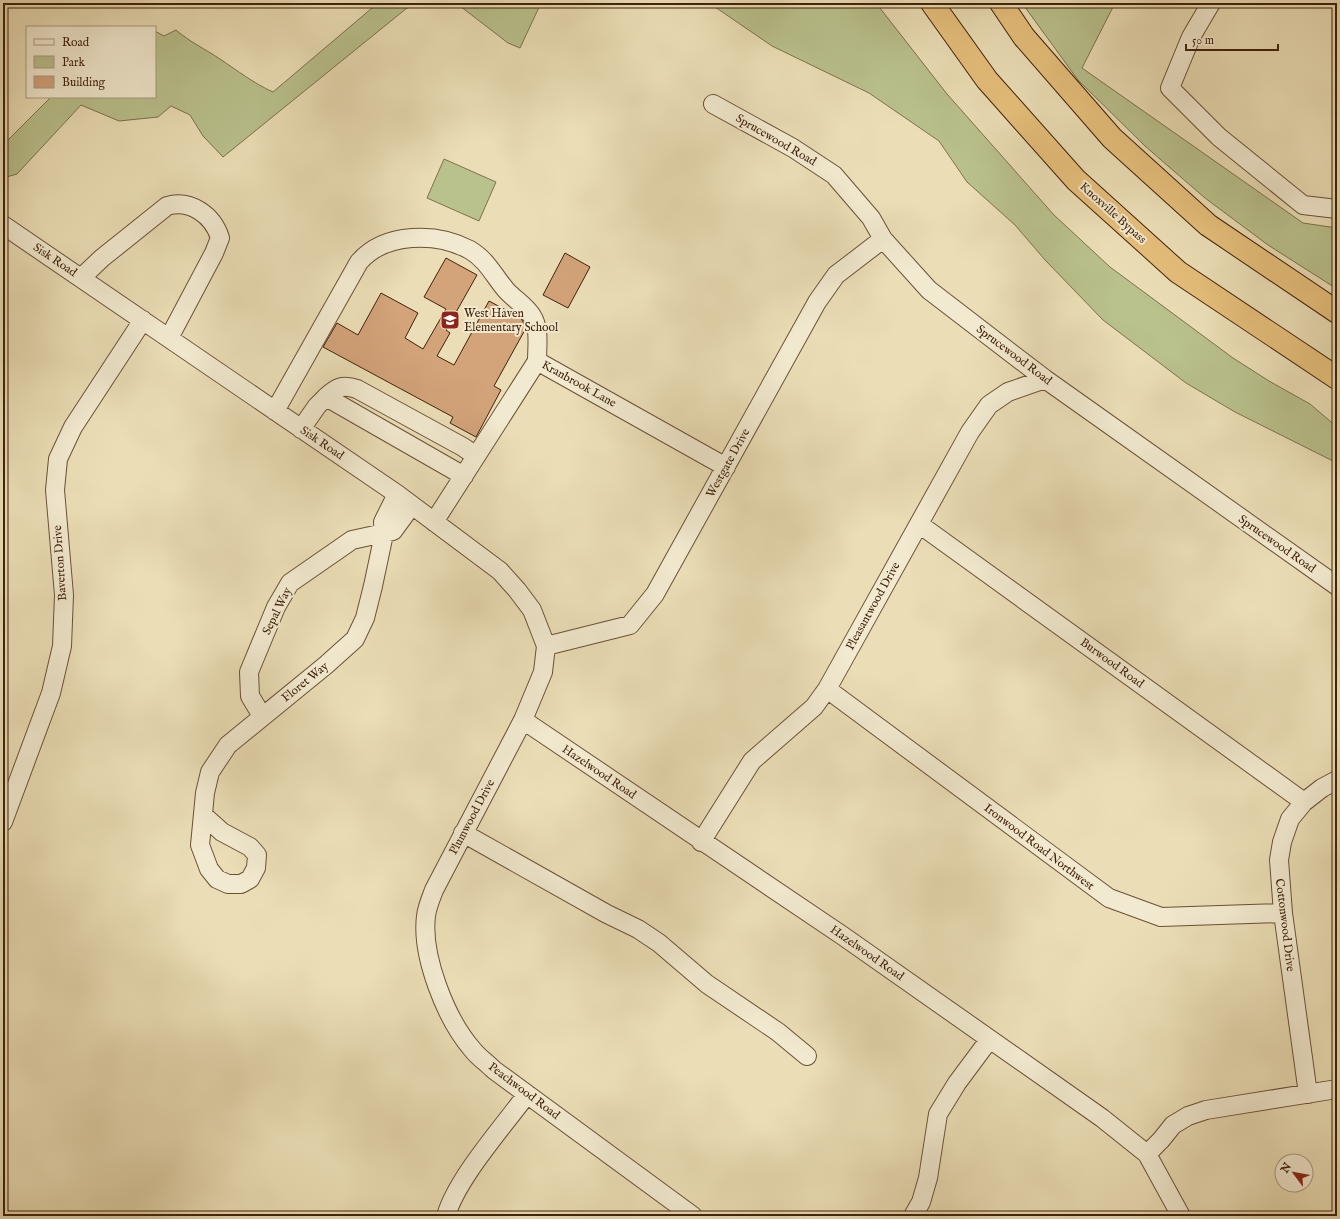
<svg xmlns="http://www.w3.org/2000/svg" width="1340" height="1219" viewBox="0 0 1340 1219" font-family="'IM FELL English',serif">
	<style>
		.green { fill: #b9c18d; stroke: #7c724c }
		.building { fill: #d3a37a; stroke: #40220b }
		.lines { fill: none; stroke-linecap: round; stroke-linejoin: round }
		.minor-casing { stroke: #6b5136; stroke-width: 20 }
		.highway-casing { stroke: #40220b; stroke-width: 24 }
		.minor { stroke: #f2ead0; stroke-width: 18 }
		.highway { stroke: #e6bf7b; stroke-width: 22 }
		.labels { text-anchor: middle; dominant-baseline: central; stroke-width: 4; stroke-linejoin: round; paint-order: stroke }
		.street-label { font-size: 12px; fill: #40220b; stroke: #f2ead0 }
		.poi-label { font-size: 12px; fill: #40220b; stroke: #f2ead0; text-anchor: start }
	</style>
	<rect width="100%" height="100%" fill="#ebdeb6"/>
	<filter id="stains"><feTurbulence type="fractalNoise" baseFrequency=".005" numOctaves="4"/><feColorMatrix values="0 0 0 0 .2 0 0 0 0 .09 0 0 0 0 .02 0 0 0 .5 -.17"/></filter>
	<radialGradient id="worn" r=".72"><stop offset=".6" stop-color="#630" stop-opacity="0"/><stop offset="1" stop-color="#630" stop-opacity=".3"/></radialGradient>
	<path class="green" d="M378 3H423L407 8 223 157 203 136 190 115 171 106 158 117 119 121 81 105 17 174 3 178V145L51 97H155V31L164 36 176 30C190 42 205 49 220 59 238 71 253 83 273 92Z
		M456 3H541L520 48 508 43Z
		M706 3H876L947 94 1054 215 1110 267 1233 358 1269 381 1310 404 1337 427V463L1235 412 1186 383 1103 320 1046 261 1015 225 967 182 939 141 869 93 772 46 715 7Z
		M1022 3H1115L1082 68 1303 223 1337 228V289L1268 245 1205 198 1145 146 1078 80Z
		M444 159 496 182 479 221 427 198Z"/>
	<path class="building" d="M565 253 590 267 568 308 543 295Z
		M446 258 477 275 446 330 450 333 437 356 454 365 489 301 521 318 526 328 494 386 501 390 476 437 450 423 453 417 323 347 337 323 358 335 381 293 418 313 405 338 423 349 446 309 424 297Z"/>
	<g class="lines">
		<g class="minor-casing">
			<path id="minor" d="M1211 3 1191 37 1170 88 1219 137 1303 205 1337 209
				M713 104 793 148 834 175 871 218 883 239 929 290 1045 379 1337 586
				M3 225 397 494 500 571 517 590 532 610 546 646 543 672 523 720 434 890C431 898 427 907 426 916 421 956 446 1019 472 1049 478 1057 487 1063 494 1070L693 1216
				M81 278 102 258 167 206C190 199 213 215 220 238L214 253 169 338
				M275 411 359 262C385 232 437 232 470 250 487 260 494 276 506 290 514 299 526 306 532 316 540 328 537 347 537 361
				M301 429 317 406 326 397
				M464 476 326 397C337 387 343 384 357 389L463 447 476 456
				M434 522 537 361 726 467
				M919 524 1304 802
				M546 646 630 625 655 594 817 302 836 275 883 239
				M827 689 1109 898 1161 917 1283 913
				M262 716 250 696 249 672 276 607 290 583 352 540 393 531 412 505
				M523 720 843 936 1102 1118 1147 1154 1181 1216
				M203 815 222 832 250 847 257 855 256 868 250 879 241 884H228L217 879 209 869 200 845 205 793 210 772 228 745 326 665 355 639 365 618 373 586 384 534 383 522 397 494
				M3 822 51 693 62 646 64 595 55 490 58 459 73 427 143 320
				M463 833 607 914 638 929 659 943 707 984 778 1032 807 1056
				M701 842 752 761 814 707 827 689 970 432 989 405 1008 392 1045 379
				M1308 1094 1283 913 1279 860 1282 842 1290 819 1304 802 1322 788 1337 780
				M1147 1154 1161 1140 1173 1125 1188 1116 1206 1110 1337 1089
				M446 1216C457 1178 503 1127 527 1094
				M913 1216 921 1202 928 1178 938 1114 957 1083 989 1040"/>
		</g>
		<g class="highway-casing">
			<path id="highway" d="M932 3 987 80 1076 180 1178 272 1337 378
				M1001 3 1024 37 1112 138 1208 225 1337 312"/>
		</g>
		<use href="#minor" class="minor"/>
		<use href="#highway" class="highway"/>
	</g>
	<defs>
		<g id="school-square" transform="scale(1)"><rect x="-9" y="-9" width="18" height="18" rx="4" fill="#8f2418" stroke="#f2ead0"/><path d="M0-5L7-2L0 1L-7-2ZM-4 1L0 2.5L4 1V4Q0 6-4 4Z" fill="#fff"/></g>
	</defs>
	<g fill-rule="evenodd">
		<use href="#school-square" x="450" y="320"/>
	</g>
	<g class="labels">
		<g class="street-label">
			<text transform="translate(776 140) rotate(30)">Sprucewood Road</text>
			<text transform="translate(1113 213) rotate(42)">Knoxville Bypass</text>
			<text transform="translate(55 260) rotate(34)">Sisk Road</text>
			<text transform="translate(1014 355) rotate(37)">Sprucewood Road</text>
			<text transform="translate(579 384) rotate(29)">Kranbrook Lane</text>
			<text transform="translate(322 443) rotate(34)">Sisk Road</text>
			<text transform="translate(728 463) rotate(-61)">Westgate Drive</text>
			<text transform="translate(1277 544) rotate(35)">Sprucewood Road</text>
			<text transform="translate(60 563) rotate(-94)">Baverton Drive</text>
			<text transform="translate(873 606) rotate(-61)">Pleasantwood Drive</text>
			<text transform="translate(277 611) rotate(-64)">Sepal Way</text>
			<text transform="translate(1112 663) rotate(36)">Burwood Road</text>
			<text transform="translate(305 682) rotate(-39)">Floret Way</text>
			<text transform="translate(599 772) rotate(34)">Hazelwood Road</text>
			<text transform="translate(472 817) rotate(-62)">Plumwood Drive</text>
			<text transform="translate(1039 847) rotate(37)">Ironwood Road Northwest</text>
			<text transform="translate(1285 925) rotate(83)">Cottonwood Drive</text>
			<text transform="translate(867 953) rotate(35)">Hazelwood Road</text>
			<text transform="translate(524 1091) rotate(37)">Peachwood Road</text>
		</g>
		<g class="poi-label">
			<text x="464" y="313">West Haven<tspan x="464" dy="14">Elementary School</tspan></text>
		</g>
	</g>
	<rect width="1340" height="1219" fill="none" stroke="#ebdeb6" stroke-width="16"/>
	<rect x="4" y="4" width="1332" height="1211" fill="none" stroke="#40220b" stroke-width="2"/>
	<rect x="8" y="8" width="1324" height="1203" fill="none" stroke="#40220b"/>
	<rect x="26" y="26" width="130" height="72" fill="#f2ead0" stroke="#ab9a81"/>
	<rect x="34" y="39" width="20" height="6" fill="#f2ead0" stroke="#ab9a81"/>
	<text x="62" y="46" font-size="12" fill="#40220b">Road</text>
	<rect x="34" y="56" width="20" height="12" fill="#b9c18d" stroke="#ab9a81"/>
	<text x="62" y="66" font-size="12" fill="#40220b">Park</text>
	<rect x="34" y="76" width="20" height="12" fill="#d3a37a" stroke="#ab9a81"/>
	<text x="62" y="86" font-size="12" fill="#40220b">Building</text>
	<g transform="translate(1294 1173) rotate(302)"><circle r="19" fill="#f2ead0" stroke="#ab9a81"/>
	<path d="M0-3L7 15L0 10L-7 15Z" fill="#8f2418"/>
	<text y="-6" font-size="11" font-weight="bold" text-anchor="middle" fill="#40220b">N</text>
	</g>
	<path d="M1186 44v6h92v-6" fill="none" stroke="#40220b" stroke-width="2"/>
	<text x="1192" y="44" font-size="12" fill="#40220b" stroke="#f2ead0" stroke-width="3" paint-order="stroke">50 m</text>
	<rect width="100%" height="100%" filter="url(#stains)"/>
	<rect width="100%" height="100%" fill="url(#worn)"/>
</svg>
